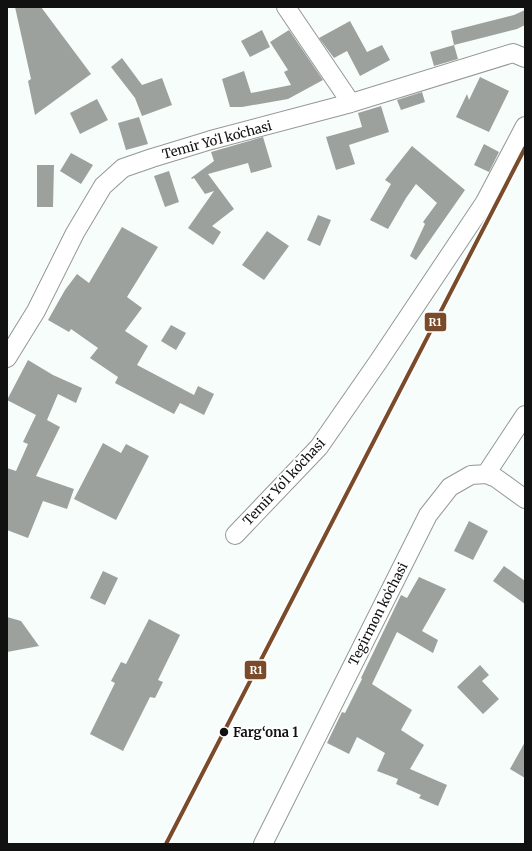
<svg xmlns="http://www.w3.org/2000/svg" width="532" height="851" viewBox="0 0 532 851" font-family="Merriweather,serif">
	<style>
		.building { fill: #9ca19e }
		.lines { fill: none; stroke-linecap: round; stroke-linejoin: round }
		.minor-casing { stroke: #959796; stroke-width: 20 }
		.minor { stroke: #fefffe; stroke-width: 18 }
		.rail-1-casing { stroke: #fff; stroke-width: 7 }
		.rail-1 { stroke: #7a4b2a; stroke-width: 4 }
		.stop-dot { fill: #111; stroke: #fff; stroke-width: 1.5 }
		.labels { text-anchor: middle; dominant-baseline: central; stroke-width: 4; stroke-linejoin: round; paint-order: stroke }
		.street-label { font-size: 13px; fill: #111; stroke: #fff }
		.stop-label { font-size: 13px; font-weight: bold; fill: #111; stroke: #fff; text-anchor: start }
		.line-badge { stroke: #fff; stroke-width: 1.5 }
		.badge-label { font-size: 11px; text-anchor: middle; font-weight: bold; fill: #fff }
	</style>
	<rect width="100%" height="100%" fill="#f7fdfa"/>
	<path class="building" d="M15 7H41L91 74 35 115 28 81 31 79Z
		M525 10V25L517 29 454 45 451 31 514 15Z
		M350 21 367 52 382 45 390 60 360 76 347 51 334 58 319 38Z
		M262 30 270 47 250 57 241 41Z
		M289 30 323 80 288 99 242 107H230L222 79 244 71 251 93 291 85 284 72 288 70 270 42Z
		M454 45 458 59 434 66 430 52Z
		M122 58 142 85 162 78 172 105 142 116 135 98 111 67Z
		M480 77 509 91 489 132 456 117 467 94 469 100Z
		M422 92 425 102 401 110 397 100Z
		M97 99 108 120 80 134 70 113Z
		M381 106 389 132 349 145 355 164 336 170 326 137 362 127 358 113Z
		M139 117 148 144 126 150 118 123Z
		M263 137 272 167 251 173 248 163 208 174 234 209 212 226 221 232 213 245 188 228 214 191 205 194 194 178 192 179 191 178 214 161 211 152Z
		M484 144 499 152 489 172 474 165Z
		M412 146 465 190 416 260 410 256 425 224 423 222 437 203 416 184 406 198 388 229 370 220 391 184 385 180Z
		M71 153 93 165 81 184 60 171Z
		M37 165H54L53 207H37Z
		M169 171 179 202 165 207 154 176Z
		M318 215 331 220 320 246 307 240Z
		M122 227 158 247 127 297 142 308 125 331 148 346 137 365 194 395 198 386 214 394 204 415 180 403 174 414 115 383 118 377 90 358 98 348 71 329 69 332 48 320 65 290 77 274 89 283Z
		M267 231 289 246 264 280 242 265Z
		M171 325 186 333 176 350 161 341Z
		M28 360 53 375 82 388 76 403 58 394 47 420 60 427 36 476 74 489 67 509 43 501 28 538 7 530V468L16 471 28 444 23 442 36 415 7 400Z
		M103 443 121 453 126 444 149 456 116 520 74 499Z
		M469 521 488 531 473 560 454 551Z
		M504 566 525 581V604L493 581Z
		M103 571 118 578 105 605 90 598Z
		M419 577 446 589 422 631 438 640 433 653 397 632 372 684 412 710 401 730 424 745 410 769 447 785 438 806 419 798 421 795 396 784 398 779 377 771 385 753 357 737 349 754 327 743 342 712 345 713 362 679 361 678 401 595 407 598Z
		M7 617 21 621 39 646 7 652Z
		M149 619 180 635 158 680 163 682 155 698 150 697 123 751 90 734 115 683 111 681 121 662 126 664Z
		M480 665 489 675 482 681 499 699 483 714 457 687Z
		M525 742V778L510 769Z"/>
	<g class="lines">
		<g class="minor-casing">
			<path id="minor" d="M286 7 351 103
				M7 358 36 311 75 233 103 186 123 168 152 158 211 140 351 103 513 53 525 58
				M486 474 496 478 525 499
				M235 535 319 447 378 362 485 202 525 126
				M263 844 428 515 450 487 471 475 486 474 525 415"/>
		</g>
		<use href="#minor" class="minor"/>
		<g class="rail-1-casing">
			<path id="rail-1" d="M166 844 525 148"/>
		</g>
		<use href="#rail-1" class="rail-1"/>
	</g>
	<circle class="stop-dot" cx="224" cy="732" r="5"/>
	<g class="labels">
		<g class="street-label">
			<text transform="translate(217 140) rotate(-15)">Temir Yoʻl koʻchasi</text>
			<text transform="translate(284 482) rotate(-47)">Temir Yoʻl koʻchasi</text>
			<text transform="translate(378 614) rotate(-63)">Tegirmon koʻchasi</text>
		</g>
		<g class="stop-label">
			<text x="233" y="732">Farg‘ona 1</text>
		</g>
	</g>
	<g class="line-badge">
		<rect x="424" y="312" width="23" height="20" rx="4" fill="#7a4b2a"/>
		<rect x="244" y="660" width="23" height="20" rx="4" fill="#7a4b2a"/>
	</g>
	<g class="badge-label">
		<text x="435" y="326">R1</text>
		<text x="256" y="674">R1</text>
	</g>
	<rect width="532" height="851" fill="none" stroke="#111111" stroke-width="16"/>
</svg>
